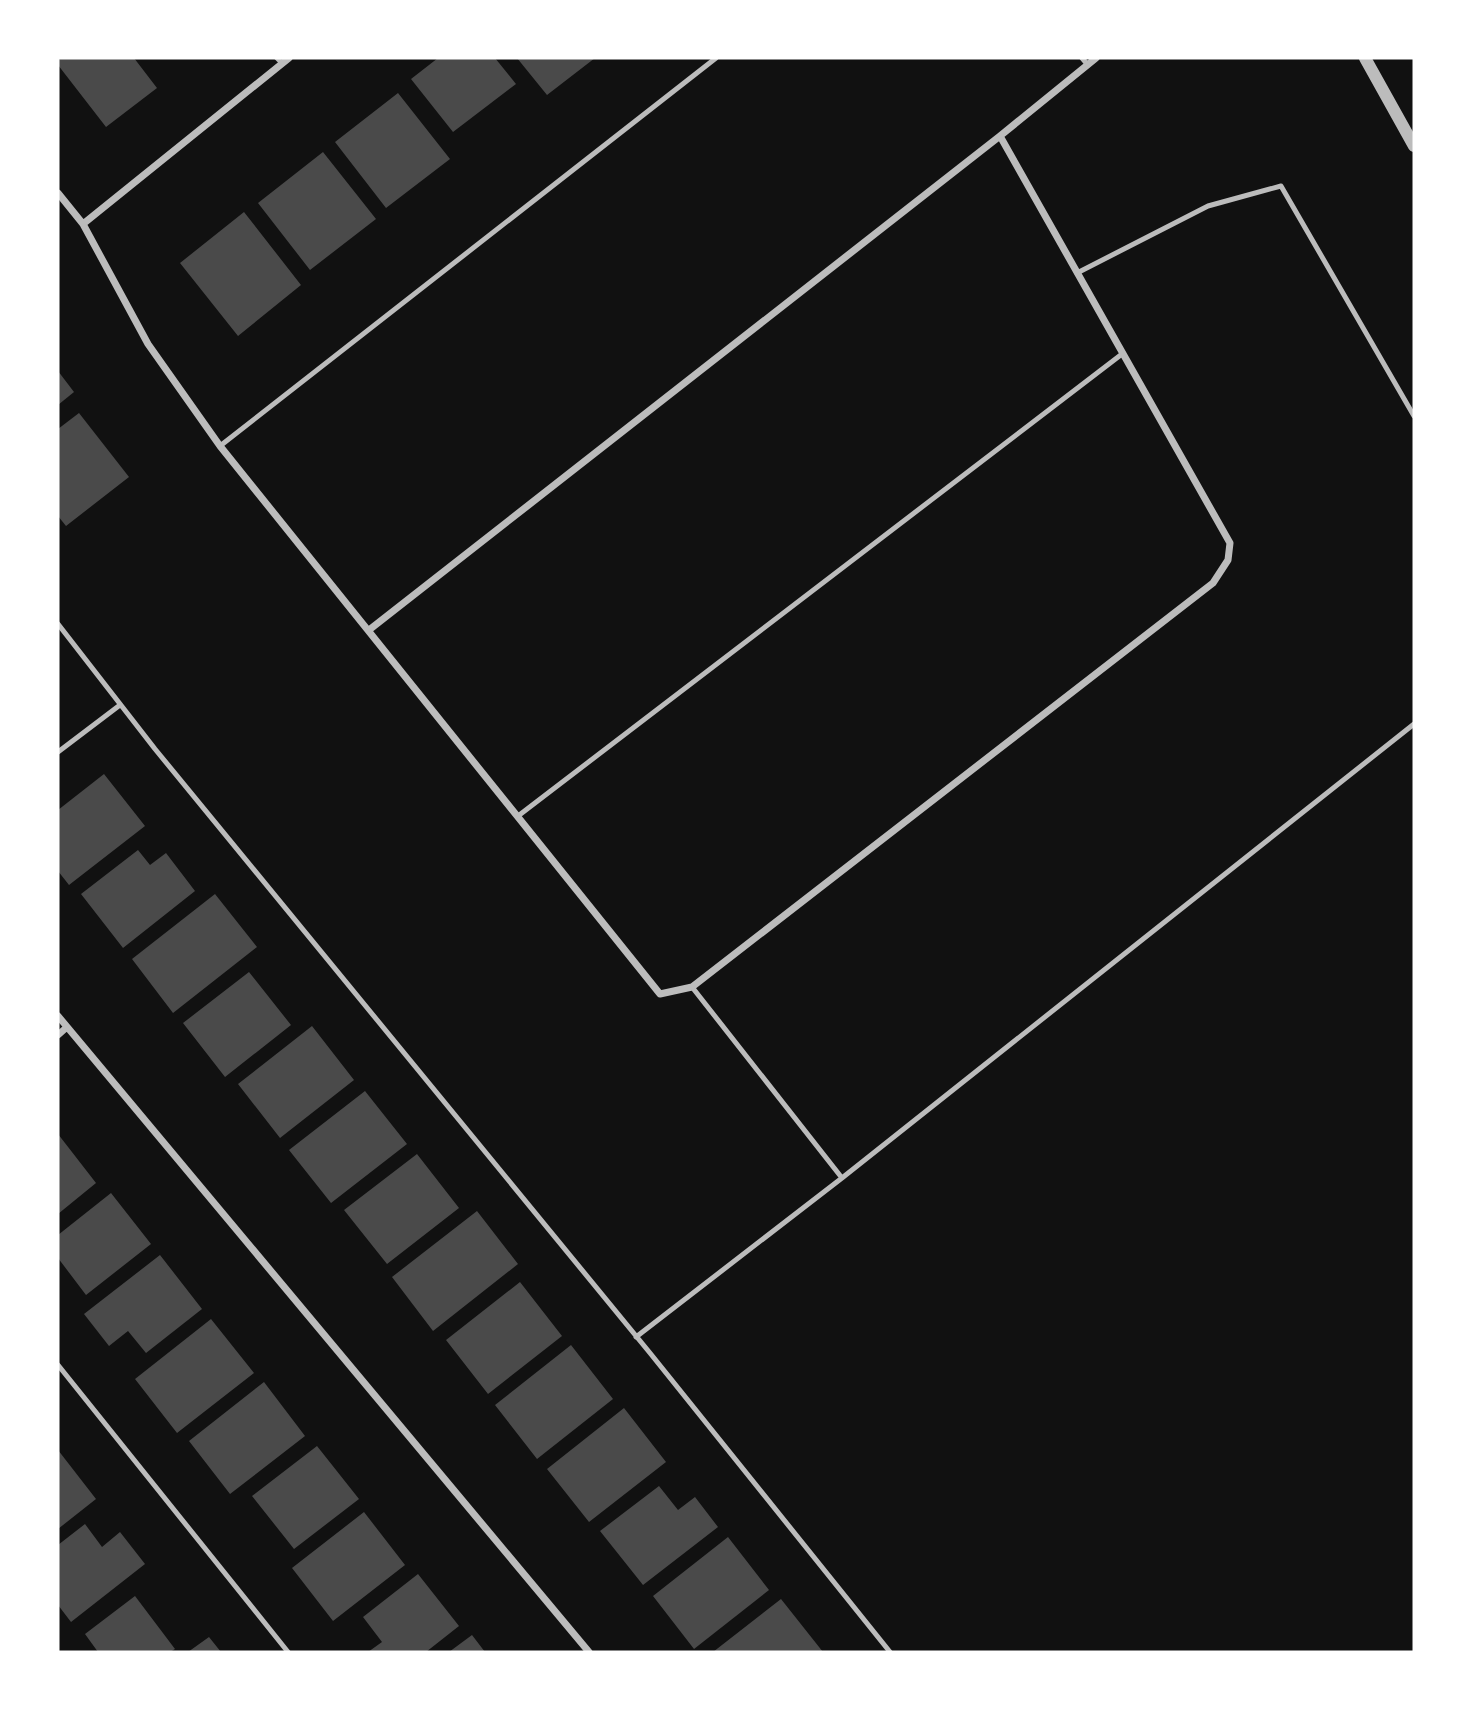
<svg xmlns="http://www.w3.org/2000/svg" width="1472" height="1710" viewBox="0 0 1472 1710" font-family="Georgia,serif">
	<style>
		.building { fill: #4a4a4a }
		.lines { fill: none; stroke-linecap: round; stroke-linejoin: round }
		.service { stroke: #bcbcbc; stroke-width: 5 }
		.minor { stroke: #bcbcbc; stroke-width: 7 }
		.tertiary { stroke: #bcbcbc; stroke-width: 12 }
	</style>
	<rect width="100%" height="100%" fill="#111"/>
	<path class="building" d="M61 58H134L157 88 106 127 58 65V61Z
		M438 58H495L516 84 453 132 411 79Z
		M517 58H595L547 95Z
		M398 93 450 159 386 208 335 142Z
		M323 152 376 219 310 270 258 203Z
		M244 212 301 285 238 336 180 263Z
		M58 371 74 392 58 405Z
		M79 413 129 477 66 526 58 516V429Z
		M104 774 145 826 69 885 58 871V810Z
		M138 850 150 865 166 853 195 891 123 948 81 894Z
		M215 894 257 947 173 1013 132 959Z
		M249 972 291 1025 225 1077 183 1023Z
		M312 1026 354 1080 280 1138 238 1084Z
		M365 1091 407 1144 331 1203 289 1150Z
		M58 1134 96 1183 58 1214Z
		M417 1154 459 1208 387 1264 344 1210Z
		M111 1193 151 1244 86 1295 58 1258V1235Z
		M477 1211 518 1264 433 1331 392 1277Z
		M160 1255 202 1309 146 1353 128 1331 109 1346 84 1314Z
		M520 1282 562 1336 488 1394 446 1340Z
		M211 1319 254 1373 177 1433 135 1379Z
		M571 1345 613 1399 537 1459 495 1405Z
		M264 1382 305 1436 230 1494 189 1441Z
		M624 1408 666 1462 589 1522 547 1469Z
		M317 1446 359 1499 294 1549 252 1496Z
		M58 1450 96 1499 58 1529Z
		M659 1486 678 1510 695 1497 718 1527 643 1585 600 1531Z
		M364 1512 405 1565 333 1621 292 1568Z
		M85 1524 102 1547 120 1532 145 1564 71 1622 58 1605V1545Z
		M728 1537 769 1590 694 1649 653 1596Z
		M418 1574 459 1626 426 1652H368L382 1642 363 1617Z
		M135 1596 175 1649 170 1652H98L85 1634Z
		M781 1599 823 1652H713Z
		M472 1635 485 1652H449Z
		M209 1637 221 1652H188Z"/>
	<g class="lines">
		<path class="service" d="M277 58 282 63
			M1082 58 1088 65
			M1077 273 1208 206 1281 186 1414 416
			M220 446 716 58
			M58 624 155 749 650 1353 890 1652
			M58 752 120 705
			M518 816 1122 354
			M692 987 842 1178 1414 724
			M636 1337 842 1178
			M58 1365 288 1652"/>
		<path class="minor" d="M58 193 83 224 148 344 220 446 660 994 692 987 1213 583 1228 560 1230 543 1000 136
			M83 224 289 58
			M369 630 1000 136 1096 58
			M58 1016 589 1652
			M58 1035 67 1027"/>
		<path class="tertiary" d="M1365 58 1414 146"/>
	</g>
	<rect width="1472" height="1710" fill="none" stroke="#ffffff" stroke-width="119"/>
</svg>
